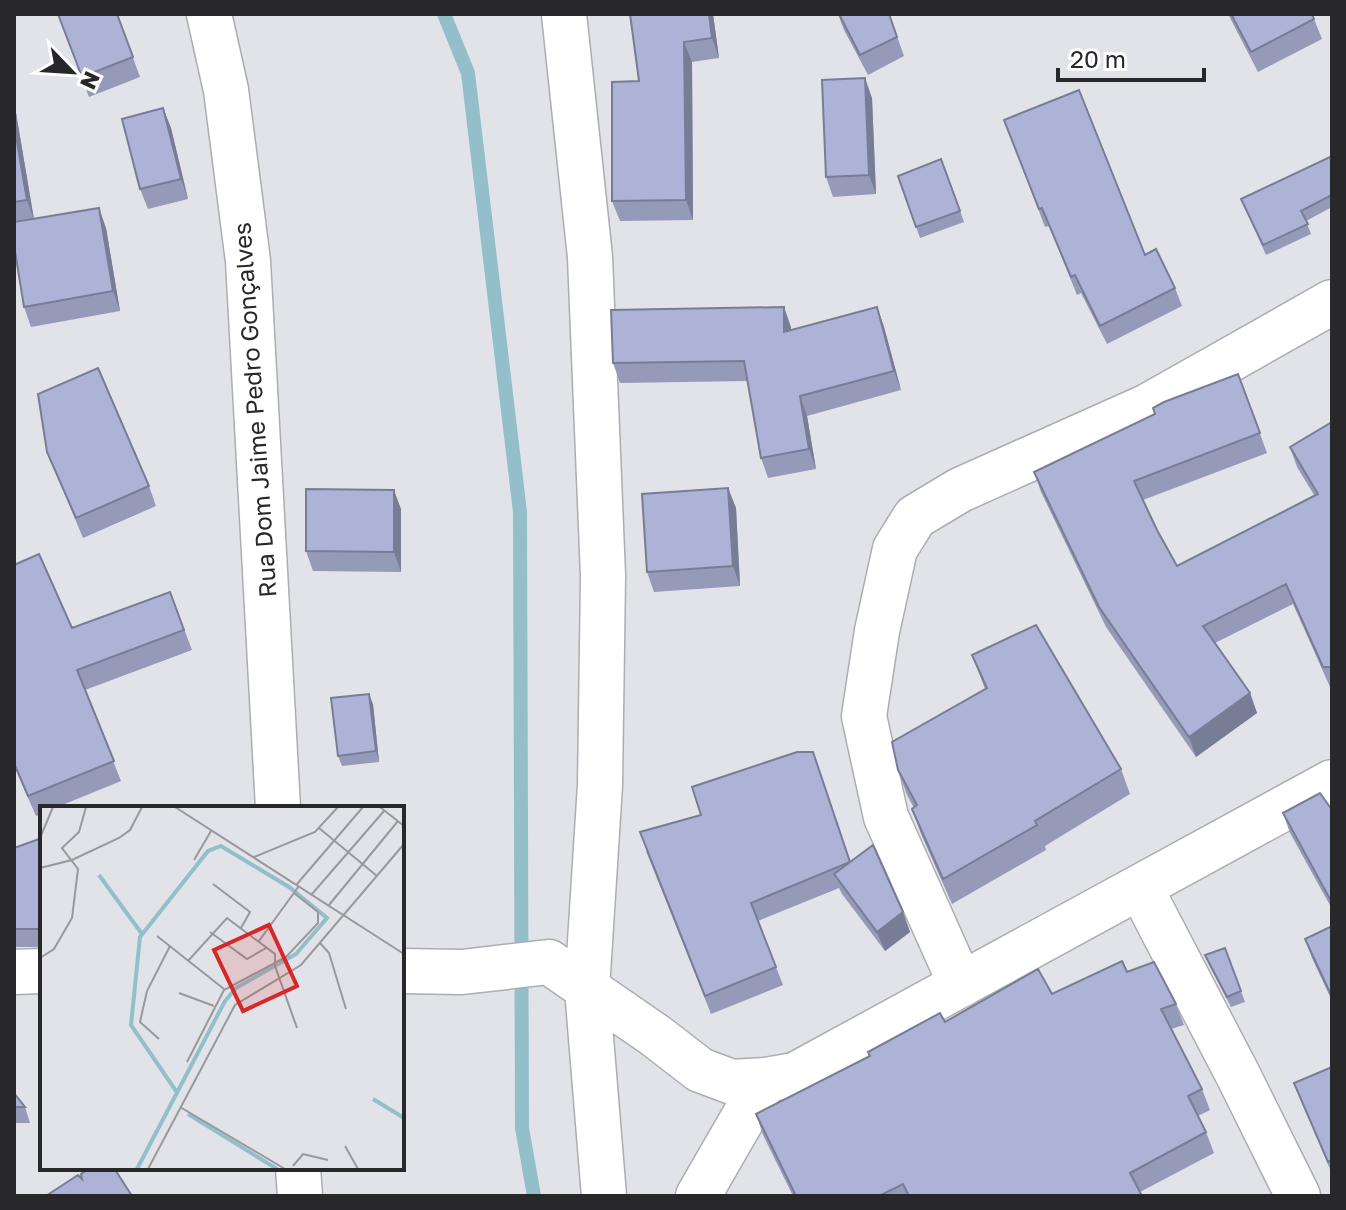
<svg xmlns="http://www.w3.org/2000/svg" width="1346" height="1210" viewBox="0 0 1346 1210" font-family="'Golos Text',sans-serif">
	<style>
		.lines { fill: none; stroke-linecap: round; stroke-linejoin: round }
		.stream { stroke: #92bfca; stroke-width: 14 }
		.minor-casing { stroke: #acadb2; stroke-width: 47 }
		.major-casing { stroke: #acadb2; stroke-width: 47 }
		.minor { stroke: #fff; stroke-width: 44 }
		.major { stroke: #fff; stroke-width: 44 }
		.wall { fill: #949ab8 }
		.shaded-wall { fill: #787d96 }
		.building { fill: #acb3d6; stroke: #787d96; stroke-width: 2 }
		.labels { text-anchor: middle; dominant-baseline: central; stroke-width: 6; stroke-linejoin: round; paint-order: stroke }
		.street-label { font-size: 24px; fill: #28282a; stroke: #fff }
		.inset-river { fill: none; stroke: #92bfca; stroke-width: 4 }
		.inset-road { fill: none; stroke: #98989d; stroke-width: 2 }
		.view { fill: #d62828; fill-opacity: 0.15; stroke: #d62828; stroke-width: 4 }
		.inset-edge { fill: none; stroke: #28282a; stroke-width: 4 }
	</style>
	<rect width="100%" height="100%" fill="#e2e3e9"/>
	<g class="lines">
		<path class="stream" d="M444 14 468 73 520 512 522 1128 534 1196"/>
		<g class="minor-casing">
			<path id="minor" d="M564 14 590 257 603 576 600 785 587 989 604 1196
				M1140 887 1238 1075 1298 1196
				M402 971 462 972 549 962 656 1036 700 1070 732 1082 765 1080 795 1075 1332 782
				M14 972 42 971
				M961 985 886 817 864 716 877 631 895 549 915 517 960 490 1148 406 1332 302
				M698 1196 765 1080"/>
		</g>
		<g class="major-casing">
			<path id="major" d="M209 14 226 90 248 261 278 808
				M298 1168 300 1196"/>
		</g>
		<use href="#minor" class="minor"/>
		<use href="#major" class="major"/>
	</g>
	<path class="wall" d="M58 14H117L140 77 89 97Z
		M630 14H713L719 58 692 62 693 220 620 221 612 201 639 81Z
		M838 14H889L904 56 868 75 844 30Z
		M1228 14H1312L1322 39 1258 72Z
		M872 98 876 194 833 197 826 177Z
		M14 101 34 219 106 228 120 311 31 327 24 307 14 245Z
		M163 108 171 128 188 199 148 209 140 189Z
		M1004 120 1145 255 1175 288 1182 306 1107 344 1081 293 1077 295 1049 226 1045 227Z
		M1332 156V207L1306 221 1311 234 1266 255 1241 199Z
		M941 159 964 222 920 238 898 176Z
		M877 307 884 327 901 390 807 416 816 469 768 478 761 458 748 381 620 383 613 363 791 327V330Z
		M1238 374 1267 453 1143 500 1157 530 1177 566 1314 495 1297 467 1290 447 1332 422V687H1330L1293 604 1215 643 1250 693 1257 713 1196 757 1106 627 1041 492 1034 472Z
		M47 452 149 486 156 506 83 538Z
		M728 488 736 508 740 586 654 592 647 572Z
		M401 509V572L313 571 306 551Z
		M14 565 72 628 170 592 192 650 85 690 121 781 55 808H42V814L36 816 14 766Z
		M972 655 1121 769 1130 794 1045 846 1046 850 952 904 921 834 912 809 914 808 907 795 898 770 985 689Z
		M373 704 379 762 342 766 338 756Z
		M1332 810V909L1290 833 1283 813Z
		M42 838V947H14V848Z
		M646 851 850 862 903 912 910 932 885 951 842 894 839 888 758 921 783 985 711 1014Z
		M1332 926V1001L1312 958 1305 939Z
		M1225 948 1245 1002 1231 1007 1209 965 1205 955Z
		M1127 972 1176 1004 1184 1025 1171 1029 1202 1089 1210 1110 1198 1116 1206 1132 1214 1153 1140 1192 1142 1196H793L763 1135 756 1114 945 1022 1052 994Z
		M1332 1067V1174L1294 1083Z
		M14 1093 25 1107 30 1123H14Z"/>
	<path class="shaded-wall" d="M709 14H713L719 58 712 38Z
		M684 42 692 62 693 220 686 200Z
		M865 78 872 98 876 194 869 175Z
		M14 101 34 220 27 200 14 125Z
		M163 108 171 128 188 199 181 179Z
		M99 208 106 228 120 311 113 291Z
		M784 307 791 327V352L784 332Z
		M877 307 884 327 901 390 894 371Z
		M800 396 807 416 816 469 809 449Z
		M728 488 736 508 740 586 733 566Z
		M394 490 401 509V572L394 552Z
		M1250 693 1257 713 1196 757 1189 737Z
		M369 694 373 704 379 762 376 751Z
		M903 912 910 932 885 951 877 932Z"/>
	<path class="building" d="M58 14H117L133 57 82 77Z
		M630 14H709L712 38 684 42 686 200 612 201V82L639 81Z
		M839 14H889L897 37 860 55Z
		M1231 14H1312L1314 19 1251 52Z
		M865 78 869 175 826 177 822 80Z
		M1079 90 1145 255 1156 249 1175 288 1100 326 1075 275 1071 277 1042 208 1039 209 1004 120Z
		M163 108 181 179 140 189 122 119Z
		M14 125 27 200 14 202Z
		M1332 156V195L1301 211 1308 224 1263 245 1241 199Z
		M941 159 960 211 916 227 898 176Z
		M99 208 113 291 24 307 14 245V222Z
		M784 307V332L877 307 894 371 800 396 809 449 761 458 744 361 613 363 611 310Z
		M98 368 149 486 76 518 47 452 38 394Z
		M1238 374 1260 433 1134 481 1157 530 1177 566 1318 494 1290 447 1332 422V667H1323L1286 584 1203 626 1250 693 1189 737 1099 607 1034 472 1155 414 1153 408 1164 402Z
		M728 488 733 566 647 572 642 494Z
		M306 489 394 490V552L306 551Z
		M39 554 72 628 170 592 184 630 77 670 114 761 28 796 14 763V565Z
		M1036 625 1121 769 1035 821 1037 825 943 879 912 809 917 805 898 770 892 742 987 688 972 655Z
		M369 694 376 751 338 756 331 698Z
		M797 752H813L850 862 751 903 776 967 705 996 640 832 701 815 692 787Z
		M1320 793 1332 810 1331 901 1283 813Z
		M42 838V929H14V848Z
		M873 845 903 912 877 932 834 874Z
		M1332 926V997L1305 939Z
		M1225 948 1241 991 1227 997 1205 955Z
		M1122 961 1127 972 1154 962 1176 1004 1161 1009 1202 1089 1188 1096 1206 1132 1130 1173 1142 1196H909L903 1184 879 1196H796L756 1114 870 1056 868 1052 940 1013 945 1022 1038 969 1052 994Z
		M1332 1067V1160L1328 1162 1294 1083Z
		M14 1093 25 1107H14Z
		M90 1168H114L132 1196H46L78 1175 82 1179 81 1174Z"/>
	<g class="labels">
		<g class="street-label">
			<text transform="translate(254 410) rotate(-94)">Rua Dom Jaime Pedro Gonçalves</text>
		</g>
	</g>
	<g transform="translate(40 806)">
		<rect width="364" height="364" fill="#e2e3e9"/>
		<path class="inset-river" d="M59 69 102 128M333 293 364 312M148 308 237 363M97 363 185 195 196 182 256 148 287 112 249 81 181 40 168 45 100 131 91 219 136 285"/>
		<path class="inset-road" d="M135 1 364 148M340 1 364 20M279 22 337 70M0 32 13 1M214 51 275 26 298 1M154 54 171 25M0 62 32 54 79 32 90 24 102 1M173 78 210 106 201 122M257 78 323 1M272 88 344 5M289 99 358 15M170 126 207 153 226 142M117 130 184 183M219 135 259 80M280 137 289 147 306 203M0 152 14 143 32 112 38 63 22 42 39 26 46 1M148 155 187 112 235 148V160L257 222M139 187 174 200M119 233 100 216 107 185 130 140M147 256 184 184 246 151 278 117V106L254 87M140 301 245 363M305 340 318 363M253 360 263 348 288 354M108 363 195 199 261 159 364 38"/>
		<path class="view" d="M229 119 257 180 203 205 174 144Z"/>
		<rect width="364" height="364" class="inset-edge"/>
	</g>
	<rect width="1346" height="1210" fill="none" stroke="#28282a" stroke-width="32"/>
	<g transform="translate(72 72) rotate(115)" stroke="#ffffff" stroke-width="6" paint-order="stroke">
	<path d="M0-6L14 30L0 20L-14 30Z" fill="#28282a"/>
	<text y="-12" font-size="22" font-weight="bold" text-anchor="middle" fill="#28282a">N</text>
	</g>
	<path d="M1058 68v12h146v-12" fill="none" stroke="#28282a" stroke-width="4"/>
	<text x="1070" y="68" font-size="24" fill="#28282a" stroke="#ffffff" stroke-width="6" paint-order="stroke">20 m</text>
</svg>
